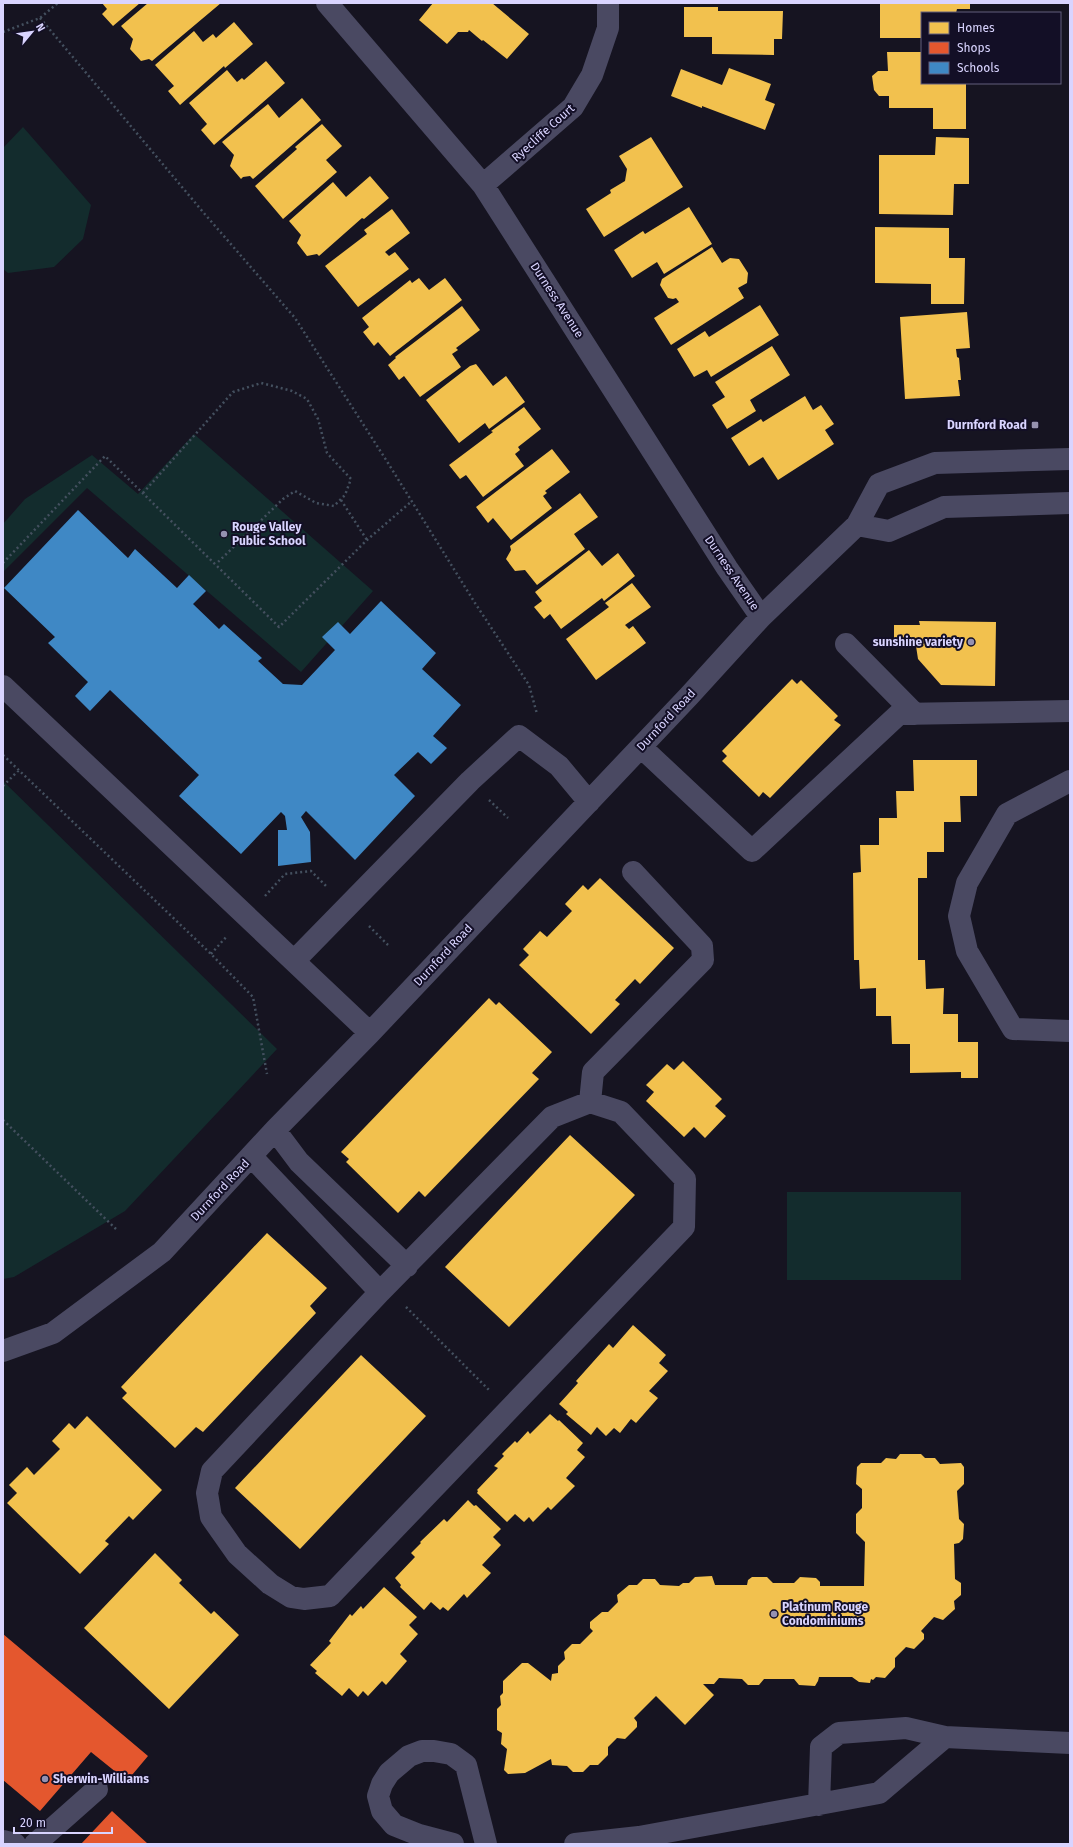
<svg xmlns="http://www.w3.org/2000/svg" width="1073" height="1847" viewBox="0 0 1073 1847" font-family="'Fira Sans',sans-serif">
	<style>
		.green { fill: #132c2d }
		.homes { fill: #f2c14e }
		.shops { fill: #e4572e }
		.schools { fill: #3f88c5 }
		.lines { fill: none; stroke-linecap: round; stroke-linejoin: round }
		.path { stroke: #44505f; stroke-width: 2.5; stroke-dasharray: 2 3; stroke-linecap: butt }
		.minor { stroke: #4a4962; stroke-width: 22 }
		.poi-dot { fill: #9591b1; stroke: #130f26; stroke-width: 1.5 }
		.labels { text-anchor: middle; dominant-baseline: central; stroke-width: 4; stroke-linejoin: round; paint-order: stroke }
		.street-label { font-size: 12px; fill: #d9d4ff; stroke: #130f26 }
		.poi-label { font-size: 12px; font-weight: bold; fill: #d9d4ff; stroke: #130f26; text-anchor: start }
	</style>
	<rect width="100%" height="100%" fill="#161421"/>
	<path class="green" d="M23 127 91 205 83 239 54 267 8 273 3 269V148Z
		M194 434 373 591 301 672 87 488 3 572V524L25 499 92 455 138 494Z
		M3 781 277 1049 125 1211 14 1277 3 1279Z
		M787 1192H961V1280H787Z"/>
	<path class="homes" d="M102 3H140L113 26 102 14 107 9Z
		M148 3H221L152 61 149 59 141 61 130 49 133 39 121 26Z
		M433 3H492L529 34 507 59 483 40 482 41 469 30 468 32H458L447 44 419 20Z
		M880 3H970V9H957L956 13H922V38H880Z
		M684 7H718V11H783L782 39H774V55L712 54V37H684Z
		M234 22 253 44 225 68 224 66 180 105 168 91 174 86 155 65 194 31 203 42 213 34 216 38Z
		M887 52H922V83H966V129H933V108H889V96H879L874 90 872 76 878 71H888Z
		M266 61 285 83 214 145 201 130 207 124 189 103 227 70 237 82 242 78 244 80Z
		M729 68 771 84 765 100 775 104 765 130 702 106V108L671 96 681 69 722 85Z
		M302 98 321 120 253 179 250 176 243 177 241 179 230 166 234 155 222 142 268 104 279 118Z
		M322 124 342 146 326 160 337 172 283 219 255 186 297 149 295 147Z
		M651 137 683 187 604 237 586 209 611 193 610 190 625 181 627 169 619 156Z
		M936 137 969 138V184H954L953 215 879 214V155H935Z
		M370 176 389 198 364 219 362 218 319 256 317 254 307 256 297 243 301 235 289 221 333 182 346 197Z
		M689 207 712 244 664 274 657 262 632 278 614 250 643 231 645 234Z
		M392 209 410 233 385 252 389 256 395 252 409 269 358 307 325 266 367 234 364 230Z
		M875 227 949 228V258H965L964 304H931V284L875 283Z
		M712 247 722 263 730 258 739 259 748 273 747 283 738 288 744 298 671 345 654 318 679 302 676 298 673 299 668 298 660 285 662 279Z
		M419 278 429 290 445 278 462 300 390 356 378 342 374 346 363 332 369 327 362 318 410 280 412 283Z
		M760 305 779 335 711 377 707 370 694 377 677 349 705 331 709 337Z
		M462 306 480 330 456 348 458 350 452 354 461 367 420 397 404 376 399 380 388 365 396 358 395 357Z
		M967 312 970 348 956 349 957 357 959 358 961 380H958L960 396 905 399 900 317Z
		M772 346 790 375 750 400 756 411 727 429 712 405 725 397 715 382Z
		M476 364 493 386 506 376 525 402 489 429 485 423 459 443 426 400 470 366Z
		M805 396 813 410 821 405 834 424 825 430 834 444 778 480 763 457 749 466 731 438 761 419 763 422Z
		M524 407 541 429 518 447 520 450 515 454 524 466 483 497 466 475 460 479 449 465 493 432 491 431Z
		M552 449 570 472 545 491 547 493 543 496 552 508 511 540 493 518 488 523 476 507Z
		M580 493 598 517 574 534 585 549 537 585 525 570 515 571 506 559 511 550 510 546Z
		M589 550 602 566 618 553 635 576 604 601 602 598 561 629 550 614 544 619 534 607 542 601 535 592Z
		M632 583 651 607 625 625 629 629 633 626 646 643 596 680 566 639 609 607 605 603Z
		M919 621 996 622 995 686 941 685 918 659 916 646 894 644V625H920Z
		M792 679 797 684 801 680 838 716 834 720 841 725 770 798 763 792 759 797 722 761 727 756 722 751Z
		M913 760H977V796H960L961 822H944V852H927V878H918V960H925L926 989 944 988 943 1014H958V1042H978V1078H961V1072L910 1073V1044H892L891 1016H876V988L860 989 859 960H854L853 873 861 872 860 845H879V818H897L896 791H914Z
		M600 878 674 948 640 984 635 979 615 1000 620 1004 591 1034 519 965 529 955 523 949 540 931 547 937 572 911 565 904 583 885 588 890Z
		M489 998 496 1005 499 1002 552 1052 532 1073 539 1079 425 1197 419 1191 398 1213 346 1162 349 1159 341 1152Z
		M683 1061 722 1099 715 1106 726 1116 705 1138 694 1127 684 1137 646 1101 654 1092 646 1085 667 1064 674 1070Z
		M570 1135 635 1195 509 1327 445 1267Z
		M267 1233 327 1288 310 1306 316 1313 203 1432 196 1427 175 1448 122 1398 127 1393 121 1387Z
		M633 1325 666 1355 659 1363 668 1371 649 1391 658 1398 636 1423 631 1419 620 1433 614 1428 606 1436 597 1427 591 1435 566 1414 568 1412 559 1404 578 1383 576 1381 609 1344 613 1348Z
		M361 1355 426 1416 300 1549 235 1488Z
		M550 1414 558 1421 559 1420 583 1443 577 1450 585 1457 566 1478 575 1486 551 1510 548 1507 533 1522 529 1517 524 1522 515 1514 507 1522 477 1493 478 1491 477 1490 498 1468 494 1466 504 1456 502 1454 515 1441 517 1443 528 1431 530 1434Z
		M87 1416 162 1490 133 1520 129 1516 105 1541 109 1544 80 1574 7 1503 17 1493 9 1485 27 1467 34 1475 60 1449 52 1441 69 1423 75 1429Z
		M900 1454H921L925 1458H935L940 1464 961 1463 964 1467V1484L957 1491 959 1519 964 1524 963 1539 959 1543 954 1544 955 1579 961 1583V1595L954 1601 955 1609 943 1620 934 1617 921 1631 924 1634V1639L914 1649 906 1647 895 1658V1667L885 1678 876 1677 873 1680 871 1679 870 1683 859 1682 852 1677H819L818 1681 815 1686 799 1685 794 1679H764L759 1685H748L742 1679 719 1678 714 1684H703L714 1695 685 1725 656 1696 634 1718 637 1722V1727L625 1739 617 1738 608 1747V1755L598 1765H590L583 1772H573L567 1766 552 1765 551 1759 525 1773 508 1774 504 1770 507 1749 501 1744 502 1733 497 1730V1709L501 1705 500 1696 503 1693V1681L522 1663H528L551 1681 552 1674 558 1673V1666L565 1659 564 1652 572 1644H580L593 1631 590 1628V1622L602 1612H608L618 1602 617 1595 629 1585H637L643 1579H655L660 1585 679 1586 683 1583H689L695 1577 712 1576 715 1585H747L748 1580 752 1577H767L773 1583H794L800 1577 816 1578 820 1582V1586H864L865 1542 856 1533V1514L862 1508V1489L856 1484 857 1467 861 1463H881L886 1458 896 1459Z
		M468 1500 474 1506 476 1505 501 1529 493 1537 501 1545 482 1565 491 1573 467 1598 464 1594 448 1611 443 1607 440 1610 431 1602 424 1610 400 1587 401 1585 395 1578 415 1557 411 1553 421 1543 420 1542 444 1519 447 1522Z
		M155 1553 182 1580 179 1583 211 1614 214 1611 239 1635 169 1709 84 1628Z
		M384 1587 417 1617 409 1625 418 1634 400 1654 407 1661 386 1685 382 1681 368 1696 363 1691 358 1697 349 1688 342 1696 315 1673 317 1671 310 1665 331 1643 329 1641 350 1614 352 1616 361 1606 363 1609Z"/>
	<path class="shops" d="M3 1634 148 1756 127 1781 91 1752 40 1811 3 1780Z
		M112 1811 148 1844H81Z"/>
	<path class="schools" d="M78 510 128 558 135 549 177 588 189 575 206 591 193 604 219 629 224 624 262 658 258 661 283 684 302 685 335 650 322 637 338 622 350 634 381 601 436 653 422 669 461 705 433 736 447 748 431 764 418 752 394 775 415 796 355 860 306 811 301 817 310 832 311 862 278 866V830H287L285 816 281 812 241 854 179 796 199 775 110 690 90 711 75 696 88 682 48 643 55 637 4 588Z"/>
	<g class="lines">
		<path class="path" d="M40 18 203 212 295 318 388 463 475 603 529 685 537 714
			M3 32 40 18 58 3
			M143 493 233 392 261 383 292 391 307 399 318 419 327 453 351 479 345 495 334 506 316 503 295 491 283 499 216 564
			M341 500 367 540
			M3 563 105 456 279 627 367 540 412 501
			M3 755 211 954 253 997 267 1074
			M3 786 19 770
			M489 800 508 818
			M265 896 285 874 311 871 327 887
			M369 926 388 945
			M211 954 227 936
			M3 1120 116 1229
			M406 1307 489 1390"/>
		<path class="minor" d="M327 3 483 185 727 568 761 617
			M483 185 573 107 592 75 608 28V3
			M857 525 889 531 944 507 1070 503
			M846 644 915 714
			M3 686 370 1033
			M641 747 752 851 899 714 1070 711
			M1070 781 1007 814 967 883 959 916 967 951 1013 1029 1070 1031
			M294 961 470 781 519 736 559 766 589 802
			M590 1102 621 1112 685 1179 684 1227 330 1596 304 1599 291 1597 270 1584 237 1554 211 1517 207 1493 212 1471 380 1292 552 1117Z
			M590 1102 593 1072 703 960 702 946 633 872
			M275 1130 299 1162 407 1266
			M251 1156 380 1292
			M3 1351 53 1333 162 1252 275 1130 370 1033 689 696 761 617 857 525 879 484 935 463 1070 459
			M819 1805 821 1747 839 1733 906 1728 945 1737
			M3 1841 15 1844
			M35 1844 97 1789
			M453 1844 419 1835 394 1825 382 1811 378 1796 382 1784 389 1773 409 1756 422 1751H434L451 1754 466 1765 486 1844
			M575 1844 639 1837 879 1793 945 1737 1070 1743"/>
	</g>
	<g class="poi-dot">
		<rect x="1031" y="421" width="8" height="8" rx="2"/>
		<circle cx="224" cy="534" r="4"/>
		<circle cx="971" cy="642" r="4"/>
		<circle cx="774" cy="1614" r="4"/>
		<circle cx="45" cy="1779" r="4"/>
	</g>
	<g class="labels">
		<g class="street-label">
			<text transform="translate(543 133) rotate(-42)">Ryecliffe Court</text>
			<text transform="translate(557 300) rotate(57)">Durness Avenue</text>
			<text transform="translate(732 573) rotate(56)">Durness Avenue</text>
			<text transform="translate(666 720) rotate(-47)">Durnford Road</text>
			<text transform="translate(443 955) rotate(-47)">Durnford Road</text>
			<text transform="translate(220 1190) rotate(-47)">Durnford Road</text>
		</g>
		<g class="poi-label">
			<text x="1027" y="425" text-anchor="end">Durnford Road</text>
			<text x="232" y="527">Rouge Valley<tspan x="232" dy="14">Public School</tspan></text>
			<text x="963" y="642" text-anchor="end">sunshine variety</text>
			<text x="782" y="1607">Platinum Rouge<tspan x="782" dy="14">Condominiums</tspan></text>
			<text x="53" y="1779">Sherwin-Williams</text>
		</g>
	</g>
	<rect width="1073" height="1847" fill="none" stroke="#d9d4ff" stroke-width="8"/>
	<rect x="921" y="12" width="140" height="72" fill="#130f26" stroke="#625e7d"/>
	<rect x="929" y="22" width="20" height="12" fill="#f2c14e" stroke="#625e7d"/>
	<text x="957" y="32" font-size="12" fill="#d9d4ff">Homes</text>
	<rect x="929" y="42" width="20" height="12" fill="#e4572e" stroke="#625e7d"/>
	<text x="957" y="52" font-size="12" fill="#d9d4ff">Shops</text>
	<rect x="929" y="62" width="20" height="12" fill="#3f88c5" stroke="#625e7d"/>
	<text x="957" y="72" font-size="12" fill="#d9d4ff">Schools</text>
	<g transform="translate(32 32) rotate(61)" stroke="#130f26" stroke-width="3" paint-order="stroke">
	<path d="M0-3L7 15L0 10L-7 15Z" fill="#d9d4ff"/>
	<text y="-6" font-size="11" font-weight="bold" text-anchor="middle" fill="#d9d4ff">N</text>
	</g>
	<path d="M14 1827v6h98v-6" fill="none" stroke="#d9d4ff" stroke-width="2"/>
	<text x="20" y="1827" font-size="12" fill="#d9d4ff" stroke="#130f26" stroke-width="3" paint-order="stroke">20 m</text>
</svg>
